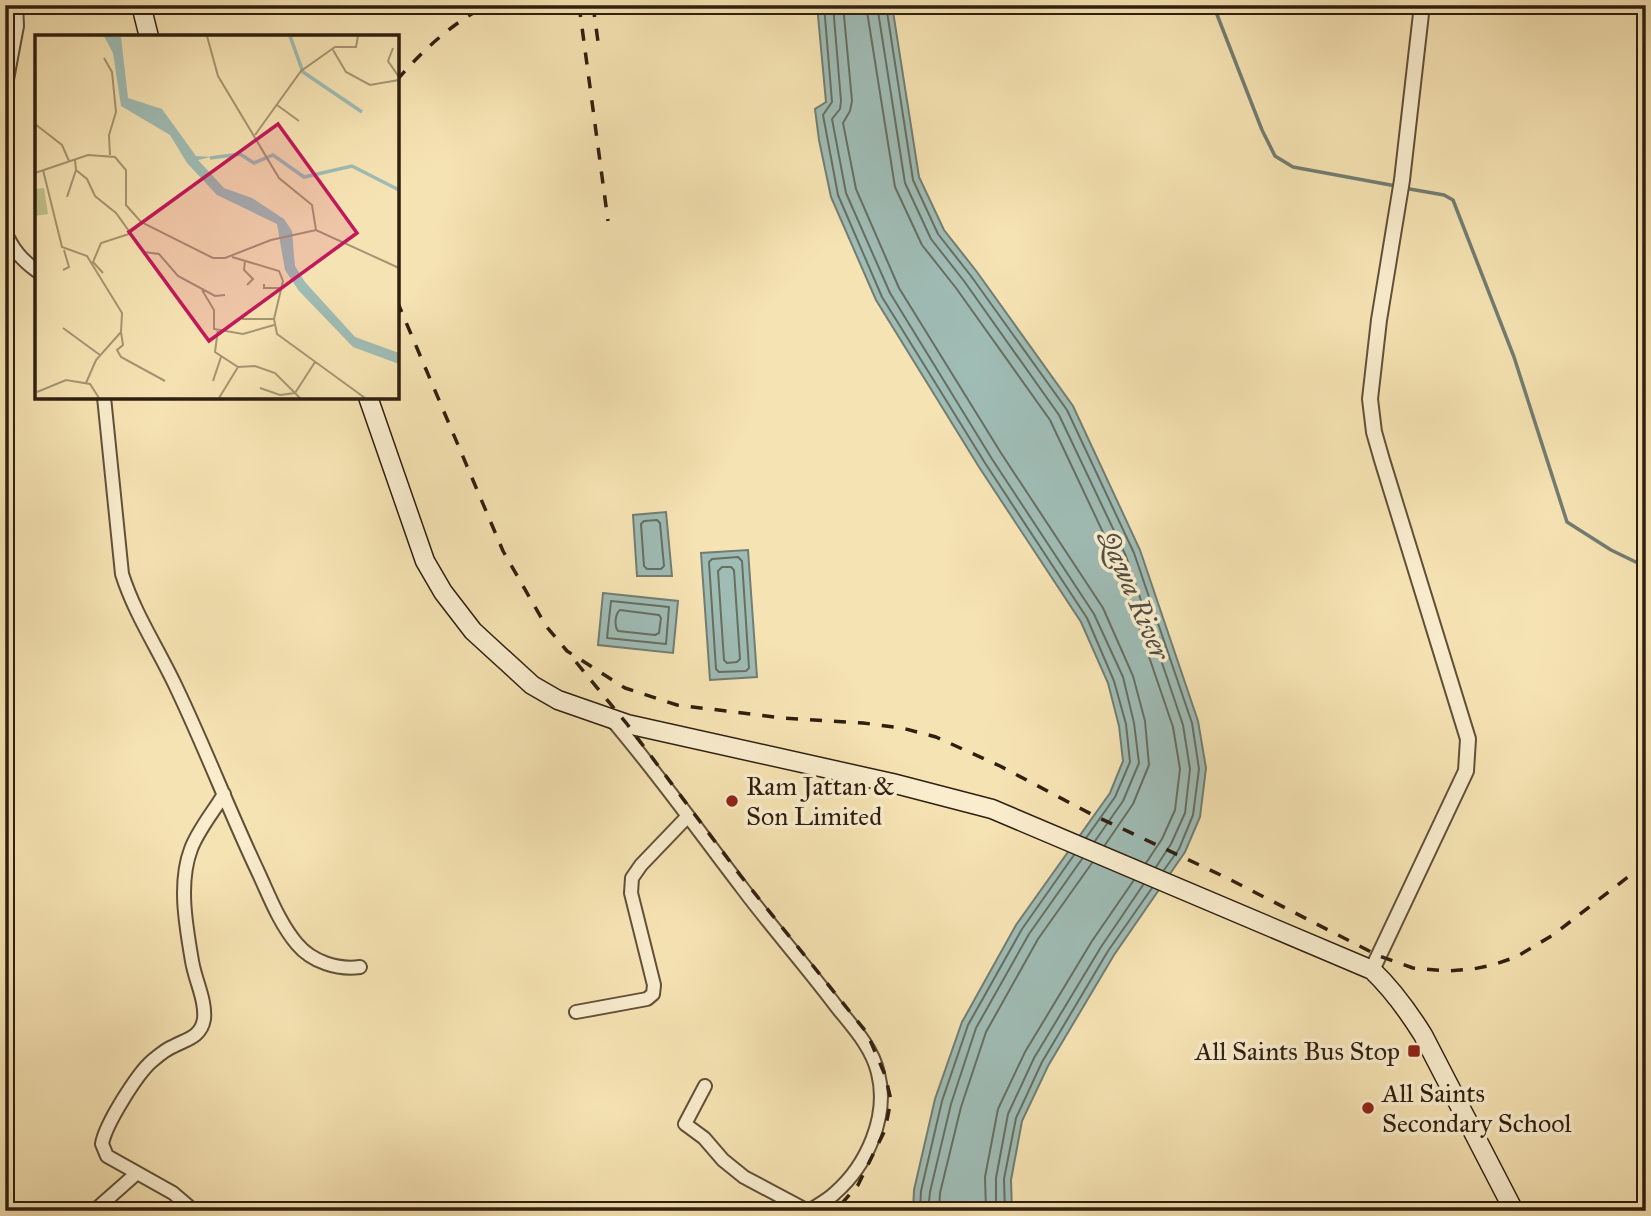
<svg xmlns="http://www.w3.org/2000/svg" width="1651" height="1216" viewBox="0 0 1651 1216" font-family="'IM FELL Great Primer',serif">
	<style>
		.water { fill: #9fbcb5; stroke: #727d73; stroke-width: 2 }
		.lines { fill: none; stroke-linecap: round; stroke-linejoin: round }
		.shore { stroke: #676e62; stroke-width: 2 }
		.stream { stroke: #727d73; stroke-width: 3.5 }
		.minor-casing { stroke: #615039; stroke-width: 16 }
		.tertiary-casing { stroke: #615039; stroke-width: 18 }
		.secondary-casing { stroke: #2f1f10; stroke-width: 21 }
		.minor { stroke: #f9edce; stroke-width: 12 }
		.tertiary { stroke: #f9edce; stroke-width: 14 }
		.secondary { stroke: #f9edce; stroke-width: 18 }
		.rail { stroke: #2f1f10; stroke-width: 3.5; stroke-dasharray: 12 12; stroke-linecap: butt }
		.poi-dot { fill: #8f2418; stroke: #f9edce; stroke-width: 2.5 }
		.labels { text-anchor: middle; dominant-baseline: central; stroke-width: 7; stroke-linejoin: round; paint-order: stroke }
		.poi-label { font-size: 26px; fill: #2f1f10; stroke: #f9edce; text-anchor: start }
		.water-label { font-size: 28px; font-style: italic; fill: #514e42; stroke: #f9edce }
		.inset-river { fill: none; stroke: #9fbcb5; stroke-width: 3.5 }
		.inset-road { fill: none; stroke: #a69572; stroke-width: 2 }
		.view { fill: #c2185b; fill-opacity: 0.15; stroke: #c2185b; stroke-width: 3.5 }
		.inset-edge { fill: none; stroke: #2f1f10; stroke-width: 3.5 }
	</style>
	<rect width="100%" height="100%" fill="#f6e3b3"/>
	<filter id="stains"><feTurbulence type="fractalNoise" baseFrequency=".00286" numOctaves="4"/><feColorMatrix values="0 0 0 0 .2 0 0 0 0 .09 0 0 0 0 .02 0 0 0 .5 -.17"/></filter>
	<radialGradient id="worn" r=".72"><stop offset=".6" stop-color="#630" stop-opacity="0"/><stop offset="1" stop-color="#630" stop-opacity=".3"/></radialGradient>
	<path class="water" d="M817 5H892L919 177 944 230 977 272 1073 406 1140 550 1198 721 1206 768 1200 817 1185 852 1114 955 1048 1066 1022 1121 1011 1180 1012 1211H913L914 1190 935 1099 962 1022 1016 925 1110 793 1123 761 1119 726 1108 683 1081 622 979 467 876 300 831 197 819 140 815 109 826 102Z
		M666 512 672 576H637L633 515Z
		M748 550 757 677 710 680 701 553Z
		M603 593 678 601 673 653 598 645Z"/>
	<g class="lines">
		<path class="shore" d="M824 5 832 102 823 115 838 195 882 297 985 463 1087 618 1114 681 1126 724 1130 762 1115 797 1086 838
			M833 5 841 101 840 109 832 119 846 193 890 293 992 459 1094 614 1123 677 1134 723 1139 763 1123 801 1095 841
			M843 5 852 101 850 111 843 123 856 189 899 288 1001 453 1103 608 1133 676 1145 721 1149 765 1133 804 1105 845
			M866 5 895 187 922 245 956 288 1050 420 1116 560 1173 727 1180 769 1175 810 1162 839 1146 863
			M877 5 905 183 931 239 964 281 1059 415 1126 556 1183 725 1190 769 1185 813 1171 844 1156 867
			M886 5 913 180 938 234 971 276 1067 410 1134 553 1192 723 1199 769 1193 815 1179 849 1164 870
			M657 520 660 523 664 566 661 569H647L644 566 641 524 644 521Z
			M738 557 742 561 749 668 746 671 719 672 716 669 709 562 712 559Z
			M722 567H731L734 570 740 659 737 662 727 663 724 660 718 571Z
			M611 601 669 607 666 644 607 638Z
			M620 610 659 615 661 618 659 633 655 635 618 631C614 626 615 614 620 610Z
			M920 1211 921 1191 942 1101 968 1025 1022 929 1074 855
			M928 1211 930 1192 951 1104 976 1028 1029 934 1082 859
			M939 1211 940 1193 961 1107 986 1032 1038 939 1092 863
			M986 1211 985 1177 998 1109 1025 1052 1092 941 1134 880
			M996 1211V1178L1008 1114 1034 1058 1101 947 1143 885
			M1005 1211 1004 1179 1016 1118 1042 1062 1108 951 1152 888"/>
		<path class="stream" d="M1202 5 1216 12 1262 130 1275 156 1293 167 1396 186
			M1404 188 1444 195 1453 200 1514 357 1567 522 1611 550 1646 567"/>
		<g class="minor-casing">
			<path id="minor" d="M5 90 17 26 16 5
				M5 231C12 249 22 260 37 271
				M104 397 122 574C135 615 159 650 177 689 206 750 230 813 259 874 270 898 280 924 297 944 312 962 338 970 360 967
				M613 721C659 775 700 833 743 889 773 929 806 966 836 1006 852 1026 872 1047 878 1073 889 1116 867 1165 835 1193 828 1200 818 1205 809 1211
				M576 1012 647 999 653 994 654 985 631 893 632 878 641 865 688 816
				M705 1086 685 1124 704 1138 723 1160 744 1177 808 1211
				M94 1211 137 1173
				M194 1211 173 1193 107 1156 102 1144C105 1125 137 1074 152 1061 158 1056 166 1049 174 1046 187 1039 201 1037 204 1019 206 1000 195 980 192 961 186 926 178 883 191 849 198 830 214 811 224 794"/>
		</g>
		<g class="tertiary-casing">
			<path id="tertiary" d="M1372 970 1466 771 1468 739 1382 460 1374 432 1370 399 1379 320 1402 180 1422 5"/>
		</g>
		<g class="secondary-casing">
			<path id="secondary" d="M141 5 149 37
				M368 397 425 561 443 592 473 631 532 685 558 700 627 724 892 783 992 809 1372 970C1393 990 1408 1011 1423 1035L1514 1211"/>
		</g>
		<use href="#minor" class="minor"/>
		<use href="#tertiary" class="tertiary"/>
		<use href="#secondary" class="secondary"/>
		<path class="rail" d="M579 5 608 221
			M593 5 599 49
			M397 80C422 51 453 22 488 5
			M397 301 503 551 546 626 567 651 625 688 677 705 783 718 863 723 902 728 936 737 1000 766 1091 814 1227 878 1379 956 1413 968 1449 971 1473 969 1493 965 1516 957 1553 935 1646 863
			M576 662 627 724 740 875 867 1033 885 1075 891 1100 885 1130 858 1185 835 1211"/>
	</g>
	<g class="poi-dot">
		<circle cx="732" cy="801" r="7"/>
		<rect x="1407" y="1044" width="14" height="14" rx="3.5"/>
		<circle cx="1368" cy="1108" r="7"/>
	</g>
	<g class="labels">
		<g class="poi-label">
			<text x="746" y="786">Ram Jattan &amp;<tspan x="746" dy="30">Son Limited</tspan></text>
			<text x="1400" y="1051" text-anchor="end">All Saints Bus Stop</text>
			<text x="1382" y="1093">All Saints<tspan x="1382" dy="30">Secondary School</tspan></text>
		</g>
		<g class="water-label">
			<text transform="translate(1135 595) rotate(67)">Qawa River</text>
		</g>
	</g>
	<g transform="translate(35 35)">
		<rect width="364" height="364" fill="#f6e3b3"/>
		<path d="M9 153 13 179 0 181V154Z" fill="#c0c38a"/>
		<path d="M69 1 86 2 93 63 127 74 161 121 176 122 163 125 189 153 217 163 249 184 257 196 260 231 270 247 320 302 364 318V329L318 312 264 256 250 235 242 189 182 160 152 128 135 100 86 71 78 18Z" fill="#9fbcb5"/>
		<path class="inset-river" d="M255 1 268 37 327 77M175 123 205 119 219 128 238 120 269 142 317 131 364 155"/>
		<path class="inset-road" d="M172 1 183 41 244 143 277 170 281 195M358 13 353 26 364 42M298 15 311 37 335 50 364 45M69 23 77 37 81 77 74 100 75 120M242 70 264 86M0 89 27 110 34 126M220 100 266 36 300 12H321L323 1M40 125 41 135 52 144 60 161 81 178 109 217 124 219 143 241 180 261 190 260M8 135 27 212 52 221 87 278 86 297 61 325 51 348M0 138 53 120 80 122 91 135V170L106 187 178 223H190L236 205 281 195 364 233M32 162 41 135M197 222 244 236 248 246 239 284 242 299 330 363M210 225 209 235 218 244 212 250M28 235 34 232 29 215M68 238 58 227 66 208 97 198M229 249V253H246M167 255 179 275V294L208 299 239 290M207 284H239M28 293 65 320M183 294 180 317 203 332 220 331 240 338 265 363M86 297 88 310 82 315 86 322 130 346M178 346 186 322M225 353 245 360 260 358 280 327M2 357 31 345 55 349 64 363M184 363 203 332"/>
		<path class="view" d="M243 89 322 198 174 306 94 197Z"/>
		<rect width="364" height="364" class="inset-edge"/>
	</g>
	<rect width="1651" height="1216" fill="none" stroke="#f6e3b3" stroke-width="28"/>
	<rect x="7" y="7" width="1637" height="1202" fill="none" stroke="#2f1f10" stroke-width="3.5"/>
	<rect x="14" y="14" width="1623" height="1188" fill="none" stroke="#2f1f10" stroke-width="2"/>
	<rect width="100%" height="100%" filter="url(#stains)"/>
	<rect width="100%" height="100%" fill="url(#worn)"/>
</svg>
